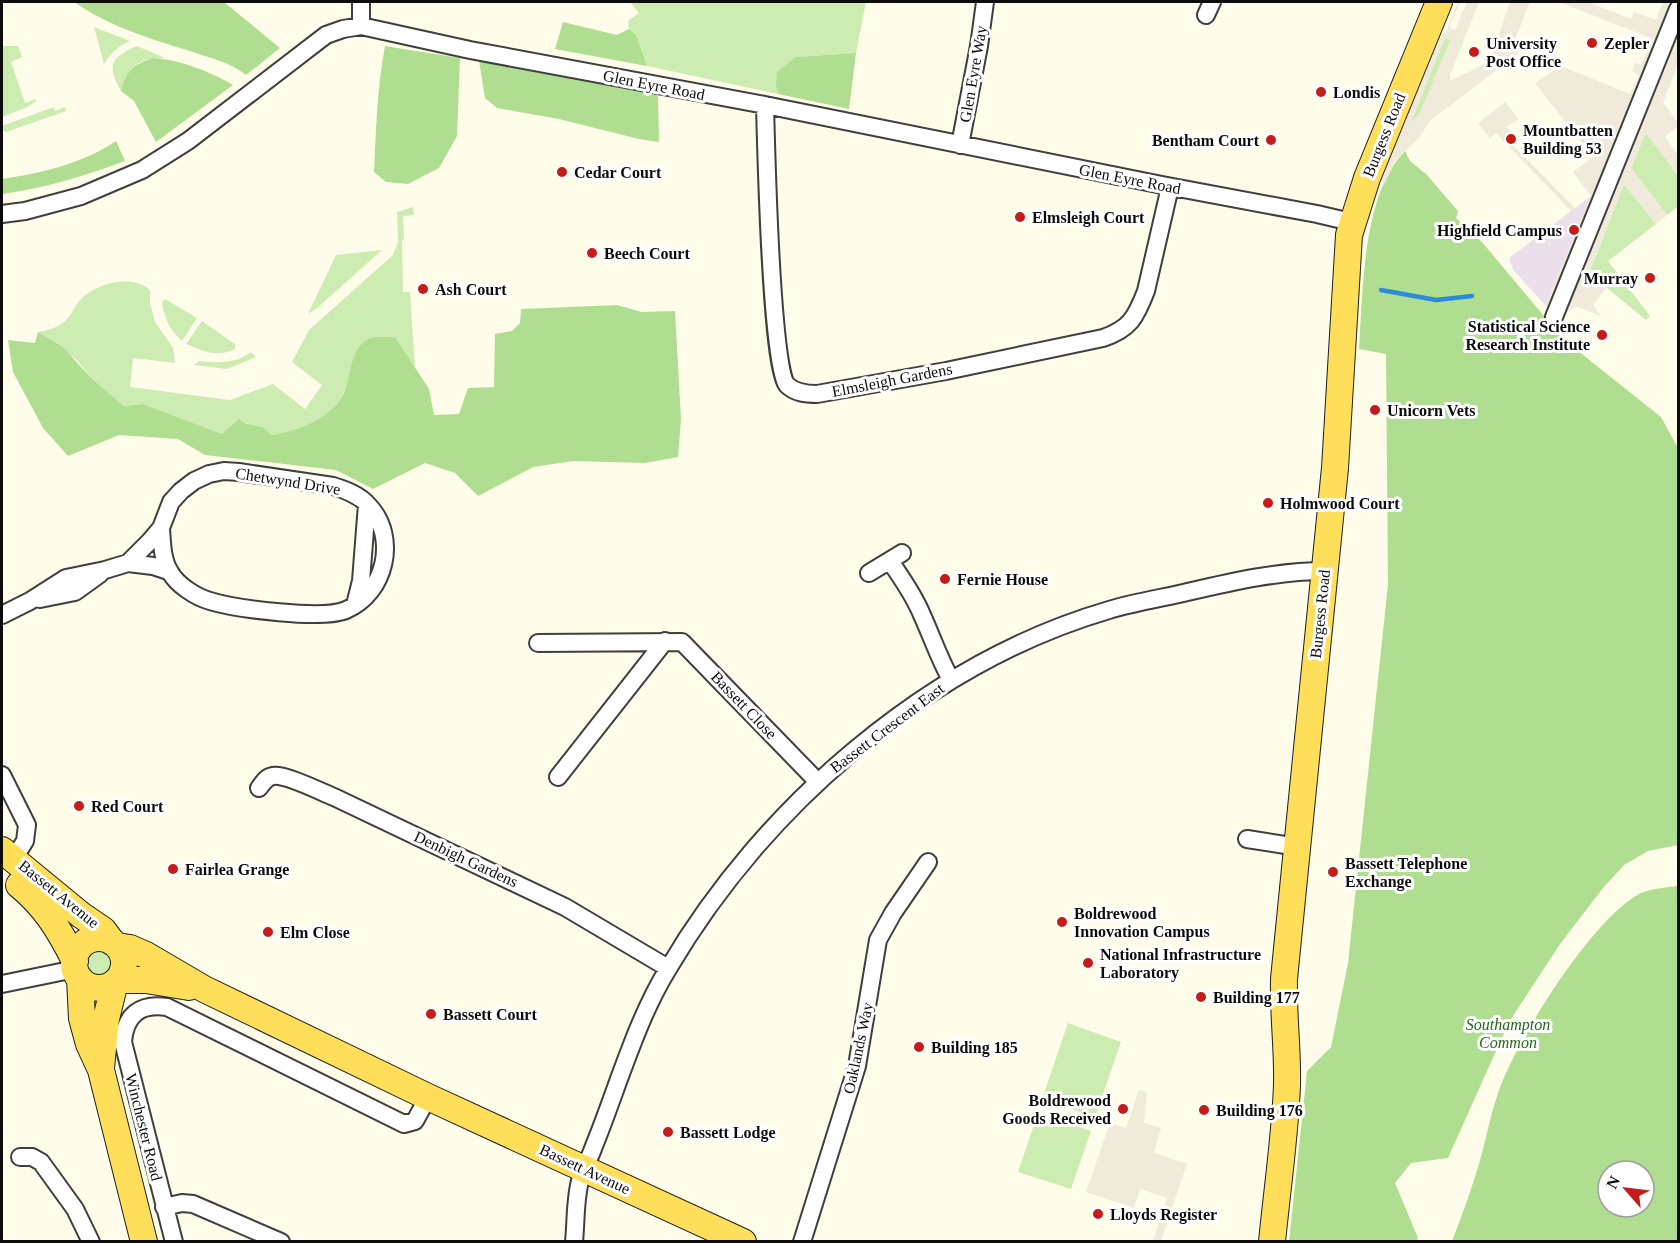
<svg xmlns="http://www.w3.org/2000/svg" width="1680" height="1243" viewBox="0 0 1680 1243" font-family="'Times New Roman',serif">
	<style>
		.industrial { fill: #ebdfec }
		.green { fill: #cdecb1 }
		.forest { fill: #afde90; fill-rule: evenodd }
		.plaza { fill: #efeada; fill-rule: evenodd }
		.lines { fill: none; stroke-linecap: round; stroke-linejoin: round }
		.stream { stroke: #2d8ad7; stroke-width: 4.5 }
		.street-casing { stroke: #3f3f3f; stroke-width: 20 }
		.primary-casing { stroke: #1d1d1d; stroke-width: 28 }
		.street { stroke: #fff; stroke-width: 16 }
		.primary { stroke: #ffdf5a; stroke-width: 26 }
		.poi-dot { fill: #c51b1a; stroke: #fff; stroke-width: 2 }
		.labels { text-anchor: middle; dominant-baseline: central; stroke-width: 6; stroke-linejoin: round; paint-order: stroke }
		.poi-label { font-size: 16px; font-weight: bold; fill: #0c0c0c; stroke: #fff; text-anchor: start }
		.street-label { font-size: 16px; fill: #0c0c0c; stroke: #fff }
		.park-label { font-size: 16px; font-style: italic; fill: #246718; stroke: #fff }
	</style>
	<rect width="100%" height="100%" fill="#fffcea"/>
	<path class="industrial" d="M1591 196 1545 305 1513 270 1509 258Z"/>
	<path class="green" d="M630 2H866L856 53 796 57 776 87 778 94 647 66 636 36 629 29 628 21 639 13Z
		M94 27 130 41C118 46 111 53 104 64Z
		M1445 37 1451 40 1420 113 1409 125Z
		M2 46H18L22 57 11 62 25 103 36 99V101L28 107 2 117Z
		M137 46 165 58C139 57 128 66 121 91 106 66 111 57 137 46Z
		M54 107 55 111 65 107 66 111 6 132 2 130V126Z
		M1646 132 1678 176V207L1667 215 1631 168Z
		M1624 184 1656 224 1608 261 1650 316 1646 320 1595 278 1591 268Z
		M413 207 414 215 403 216 404 239 402 240 403 292H410L415 368 395 337 361 346C352 360 351 375 345 390 334 419 300 430 272 435 252 419 244 425 222 434L143 404 124 406 90 377 77 360 38 332C48 330 57 328 64 322 72 316 74 305 81 299 97 283 132 274 150 290V303L155 322 173 348 175 363 133 358 130 387 230 400 273 384 305 409 322 385 292 362 309 330 393 255 398 242 397 212Z
		M382 250 316 309 308 314 336 255Z
		M165 299 197 318 182 341C170 330 164 318 162 302Z
		M202 321 235 344V349C217 358 203 351 186 344Z
		M251 352 256 357 227 369 194 365 199 361C217 363 236 364 251 352Z
		M86 963a13 13 0 1 1 26 0a13 13 0 1 1-26 0Z
		M1068 1023 1121 1042 1095 1117 1042 1099Z
		M1038 1113 1091 1131 1071 1189 1018 1172Z"/>
	<path class="forest" d="M74 2H224L280 48 246 75C230 62 210 58 190 51 151 39 108 26 74 2Z
		M563 22 617 35 629 29 636 35 647 66 555 49Z
		M385 46 460 58 457 136 439 168 408 184 386 182 374 172C376 130 377 88 385 46Z
		M856 53 849 109 778 94 776 87 777 72 796 57Z
		M153 58C177 59 212 72 233 85L156 142 134 101 121 91C127 70 132 65 153 58Z
		M479 61 658 94 659 142 639 139 559 119 497 108 485 98Z
		M116 141 125 161C84 176 45 188 2 194V179C41 173 82 164 116 141Z
		M1405 151 1410 161 1426 174 1458 211 1456 218 1482 242 1563 339 1661 417 1678 448V845L1648 851 1624 865 1603 888 1560 944 1509 1022 1448 1158 1411 1163 1395 1183 1418 1238 1417 1241 1289 1242 1307 1071 1331 1047 1348 963 1388 584 1386 354 1359 349C1363 291 1362 195 1405 151Z
		M617 305 642 312 675 311 681 419 678 457 645 463 573 461 533 467 478 496 455 473 425 463 373 489 336 470 205 455 178 439 119 435 68 456 43 428 13 372 8 340 35 343 38 332 64 348 90 377 124 406 143 404 222 434 239 419 246 424 262 427 272 435C299 430 329 420 343 395 352 378 349 345 371 338 378 336 388 338 395 337L429 389 434 415 459 414 468 388 494 387 495 334 512 331 520 323 521 309Z
		M1678 886V1241H1452C1462 1216 1471 1190 1479 1164 1486 1140 1490 1116 1498 1093 1515 1042 1591 920 1639 894 1649 889 1667 887 1678 886ZM1608 1171H1644V1207H1608Z"/>
	<path class="plaza" d="M1458 2H1460L1449 28 1455 30 1466 4 1463 2H1479L1450 75V81L1479 67 1490 59 1510 2H1530L1514 42 1519 53 1430 121 1419 138 1396 160 1385 183 1379 180 1437 39 1447 30ZM1445 38 1450 40 1420 113 1411 123Z
		M1559 2H1588L1631 19 1634 12 1656 20 1663 2 1678 6V65L1663 102 1678 123V126L1665 137 1678 155V176L1646 133 1631 168 1667 215 1656 224 1624 184 1591 268 1595 278 1606 288 1593 305 1601 316 1578 307 1571 309 1566 313 1561 323 1545 305 1591 196 1573 172 1593 157 1535 83 1561 66 1630 94 1639 75 1632 71 1635 63 1641 65 1653 39Z
		M1505 102 1519 119 1506 127 1514 135 1508 140 1575 208 1571 211 1496 133 1490 138 1478 123Z
		M1139 1090 1147 1092 1144 1123 1161 1128 1154 1153 1187 1164 1161 1241H1153L1167 1198 1140 1189 1134 1208 1086 1192 1110 1123 1126 1128Z"/>
	<g class="lines">
		<path class="stream" d="M1381 290 1436 300 1472 296"/>
		<g class="street-casing">
			<path id="street" d="M1206 15 1212 2
				M361 26V2
				M765 105C766 143 771 368 787 385 795 393 806 394 817 394L946 371 1103 338C1130 329 1136 317 1146 291L1170 187
				M960 145 979 46 985 2
				M2 214 25 211 81 196 142 170 188 141 326 35 343 29 361 26 470 50 765 105 1162 185 1317 214 1351 222
				M1554 317 1678 9
				M890 561C902 579 914 595 922 615 932 637 939 658 951 680
				M128 563 150 541 161 528 171 502 181 491 194 481 209 474 224 471 239 472 333 486C346 490 360 495 369 506 398 537 386 593 346 610 323 620 236 609 210 601 196 597 177 585 170 572 162 560 162 542 161 528
				M869 573 902 553
				M40 599 75 592 100 574
				M355 605 361 581 367 504
				M2 615 30 601 66 578 105 570 128 563 153 566 168 571
				M538 643 682 642 817 781
				M2 775 27 825 25 841 14 858
				M558 777 665 641
				M259 788C263 783 266 777 273 776 286 774 321 792 334 797L565 907 668 968
				M1247 839 1298 847
				M2 984 75 969
				M20 1157H32L41 1162 75 1209 91 1242
				M164 1207 182 1203 193 1204 281 1242
				M174 1242 123 1042C125 1015 140 1003 167 1007L404 1124 415 1121 428 1097
				M574 1242C576 1222 575 1200 580 1181 583 1169 590 1158 594 1146 603 1124 611 1101 619 1079 633 1041 647 1003 668 969 763 807 928 663 1109 610 1132 603 1156 599 1179 594 1227 583 1275 571 1325 571
				M802 1242 857 1066 878 940 893 913 928 862"/>
		</g>
		<g class="primary-casing">
			<path id="primary" d="M2 850 81 915 103 930 112 942
				M19 885C45 906 60 931 75 961
				M74 963a25 25 0 1 1 50 0a25 25 0 1 1-50 0Z
				M117 946 130 948 146 955 204 989 428 1097 743 1242
				M80 979 82 1018 89 1044 101 1070 144 1242
				M118 980H146L189 987
				M101 1068 106 1019 115 982
				M1272 1242C1277 1190 1285 1137 1287 1085 1288 1050 1283 1015 1284 979L1335 468 1349 235 1367 178 1439 2"/>
		</g>
		<use href="#street" class="street"/>
		<use href="#primary" class="primary"/>
	</g>
	<g class="poi-dot">
		<circle cx="1592" cy="43" r="6"/>
		<circle cx="1474" cy="52" r="6"/>
		<circle cx="1321" cy="92" r="6"/>
		<circle cx="1511" cy="139" r="6"/>
		<circle cx="1271" cy="140" r="6"/>
		<circle cx="562" cy="172" r="6"/>
		<circle cx="1020" cy="217" r="6"/>
		<circle cx="1574" cy="230" r="6"/>
		<circle cx="592" cy="253" r="6"/>
		<circle cx="1650" cy="278" r="6"/>
		<circle cx="423" cy="289" r="6"/>
		<circle cx="1602" cy="335" r="6"/>
		<circle cx="1375" cy="410" r="6"/>
		<circle cx="1268" cy="503" r="6"/>
		<circle cx="945" cy="579" r="6"/>
		<circle cx="79" cy="806" r="6"/>
		<circle cx="173" cy="869" r="6"/>
		<circle cx="1333" cy="872" r="6"/>
		<circle cx="1062" cy="922" r="6"/>
		<circle cx="268" cy="932" r="6"/>
		<circle cx="1088" cy="963" r="6"/>
		<circle cx="1201" cy="997" r="6"/>
		<circle cx="431" cy="1014" r="6"/>
		<circle cx="919" cy="1047" r="6"/>
		<circle cx="1123" cy="1109" r="6"/>
		<circle cx="1204" cy="1110" r="6"/>
		<circle cx="668" cy="1132" r="6"/>
		<circle cx="1098" cy="1214" r="6"/>
	</g>
	<g class="labels">
		<g class="poi-label">
			<text x="1486" y="43">University<tspan x="1486" dy="18">Post Office</tspan></text>
			<text x="1604" y="43">Zepler</text>
			<text x="1333" y="92">Londis</text>
			<text x="1523" y="130">Mountbatten<tspan x="1523" dy="18">Building 53</tspan></text>
			<text x="1259" y="140" text-anchor="end">Bentham Court</text>
			<text x="574" y="172">Cedar Court</text>
			<text x="1032" y="217">Elmsleigh Court</text>
			<text x="1562" y="230" text-anchor="end">Highfield Campus</text>
			<text x="604" y="253">Beech Court</text>
			<text x="1638" y="278" text-anchor="end">Murray</text>
			<text x="435" y="289">Ash Court</text>
			<text x="1590" y="326" text-anchor="end">Statistical Science<tspan x="1590" dy="18">Research Institute</tspan></text>
			<text x="1387" y="410">Unicorn Vets</text>
			<text x="1280" y="503">Holmwood Court</text>
			<text x="957" y="579">Fernie House</text>
			<text x="91" y="806">Red Court</text>
			<text x="1345" y="863">Bassett Telephone<tspan x="1345" dy="18">Exchange</tspan></text>
			<text x="185" y="869">Fairlea Grange</text>
			<text x="1074" y="913">Boldrewood<tspan x="1074" dy="18">Innovation Campus</tspan></text>
			<text x="280" y="932">Elm Close</text>
			<text x="1100" y="954">National Infrastructure<tspan x="1100" dy="18">Laboratory</tspan></text>
			<text x="1213" y="997">Building 177</text>
			<text x="443" y="1014">Bassett Court</text>
			<text x="931" y="1047">Building 185</text>
			<text x="1111" y="1100" text-anchor="end">Boldrewood<tspan x="1111" dy="18">Goods Received</tspan></text>
			<text x="1216" y="1110">Building 176</text>
			<text x="680" y="1132">Bassett Lodge</text>
			<text x="1110" y="1214">Lloyds Register</text>
		</g>
		<g class="street-label">
			<text transform="translate(973 74) rotate(-80)">Glen Eyre Way</text>
			<text transform="translate(654 85) rotate(11)">Glen Eyre Road</text>
			<text transform="translate(1384 135) rotate(-68)">Burgess Road</text>
			<text transform="translate(1130 179) rotate(11)">Glen Eyre Road</text>
			<text transform="translate(892 380) rotate(-11)">Elmsleigh Gardens</text>
			<text transform="translate(288 481) rotate(9)">Chetwynd Drive</text>
			<text transform="translate(1320 614) rotate(-84)">Burgess Road</text>
			<text transform="translate(744 705) rotate(46)">Bassett Close</text>
			<text transform="translate(887 728) rotate(-37)">Bassett Crescent East</text>
			<text transform="translate(466 859) rotate(25)">Denbigh Gardens</text>
			<text transform="translate(59 894) rotate(39)">Bassett Avenue</text>
			<text transform="translate(858 1048) rotate(-78)">Oaklands Way</text>
			<text transform="translate(144 1127) rotate(76)">Winchester Road</text>
			<text transform="translate(585 1169) rotate(25)">Bassett Avenue</text>
		</g>
		<g class="park-label">
			<text x="1508" y="1024">Southampton<tspan x="1508" dy="18">Common</tspan></text>
		</g>
	</g>
	<rect width="1680" height="1243" fill="none" stroke="#0c0c0c" stroke-width="6"/>
	<g transform="translate(1626 1189) rotate(298)"><circle r="28" fill="#ffffff" stroke="#9e9e9e" stroke-width="1.5"/>
	<path d="M0-4.5L10 22L0 15L-10 22Z" fill="#c51b1a"/>
	<text y="-9" font-size="16" font-weight="bold" text-anchor="middle" fill="#0c0c0c">N</text>
	</g>
</svg>
